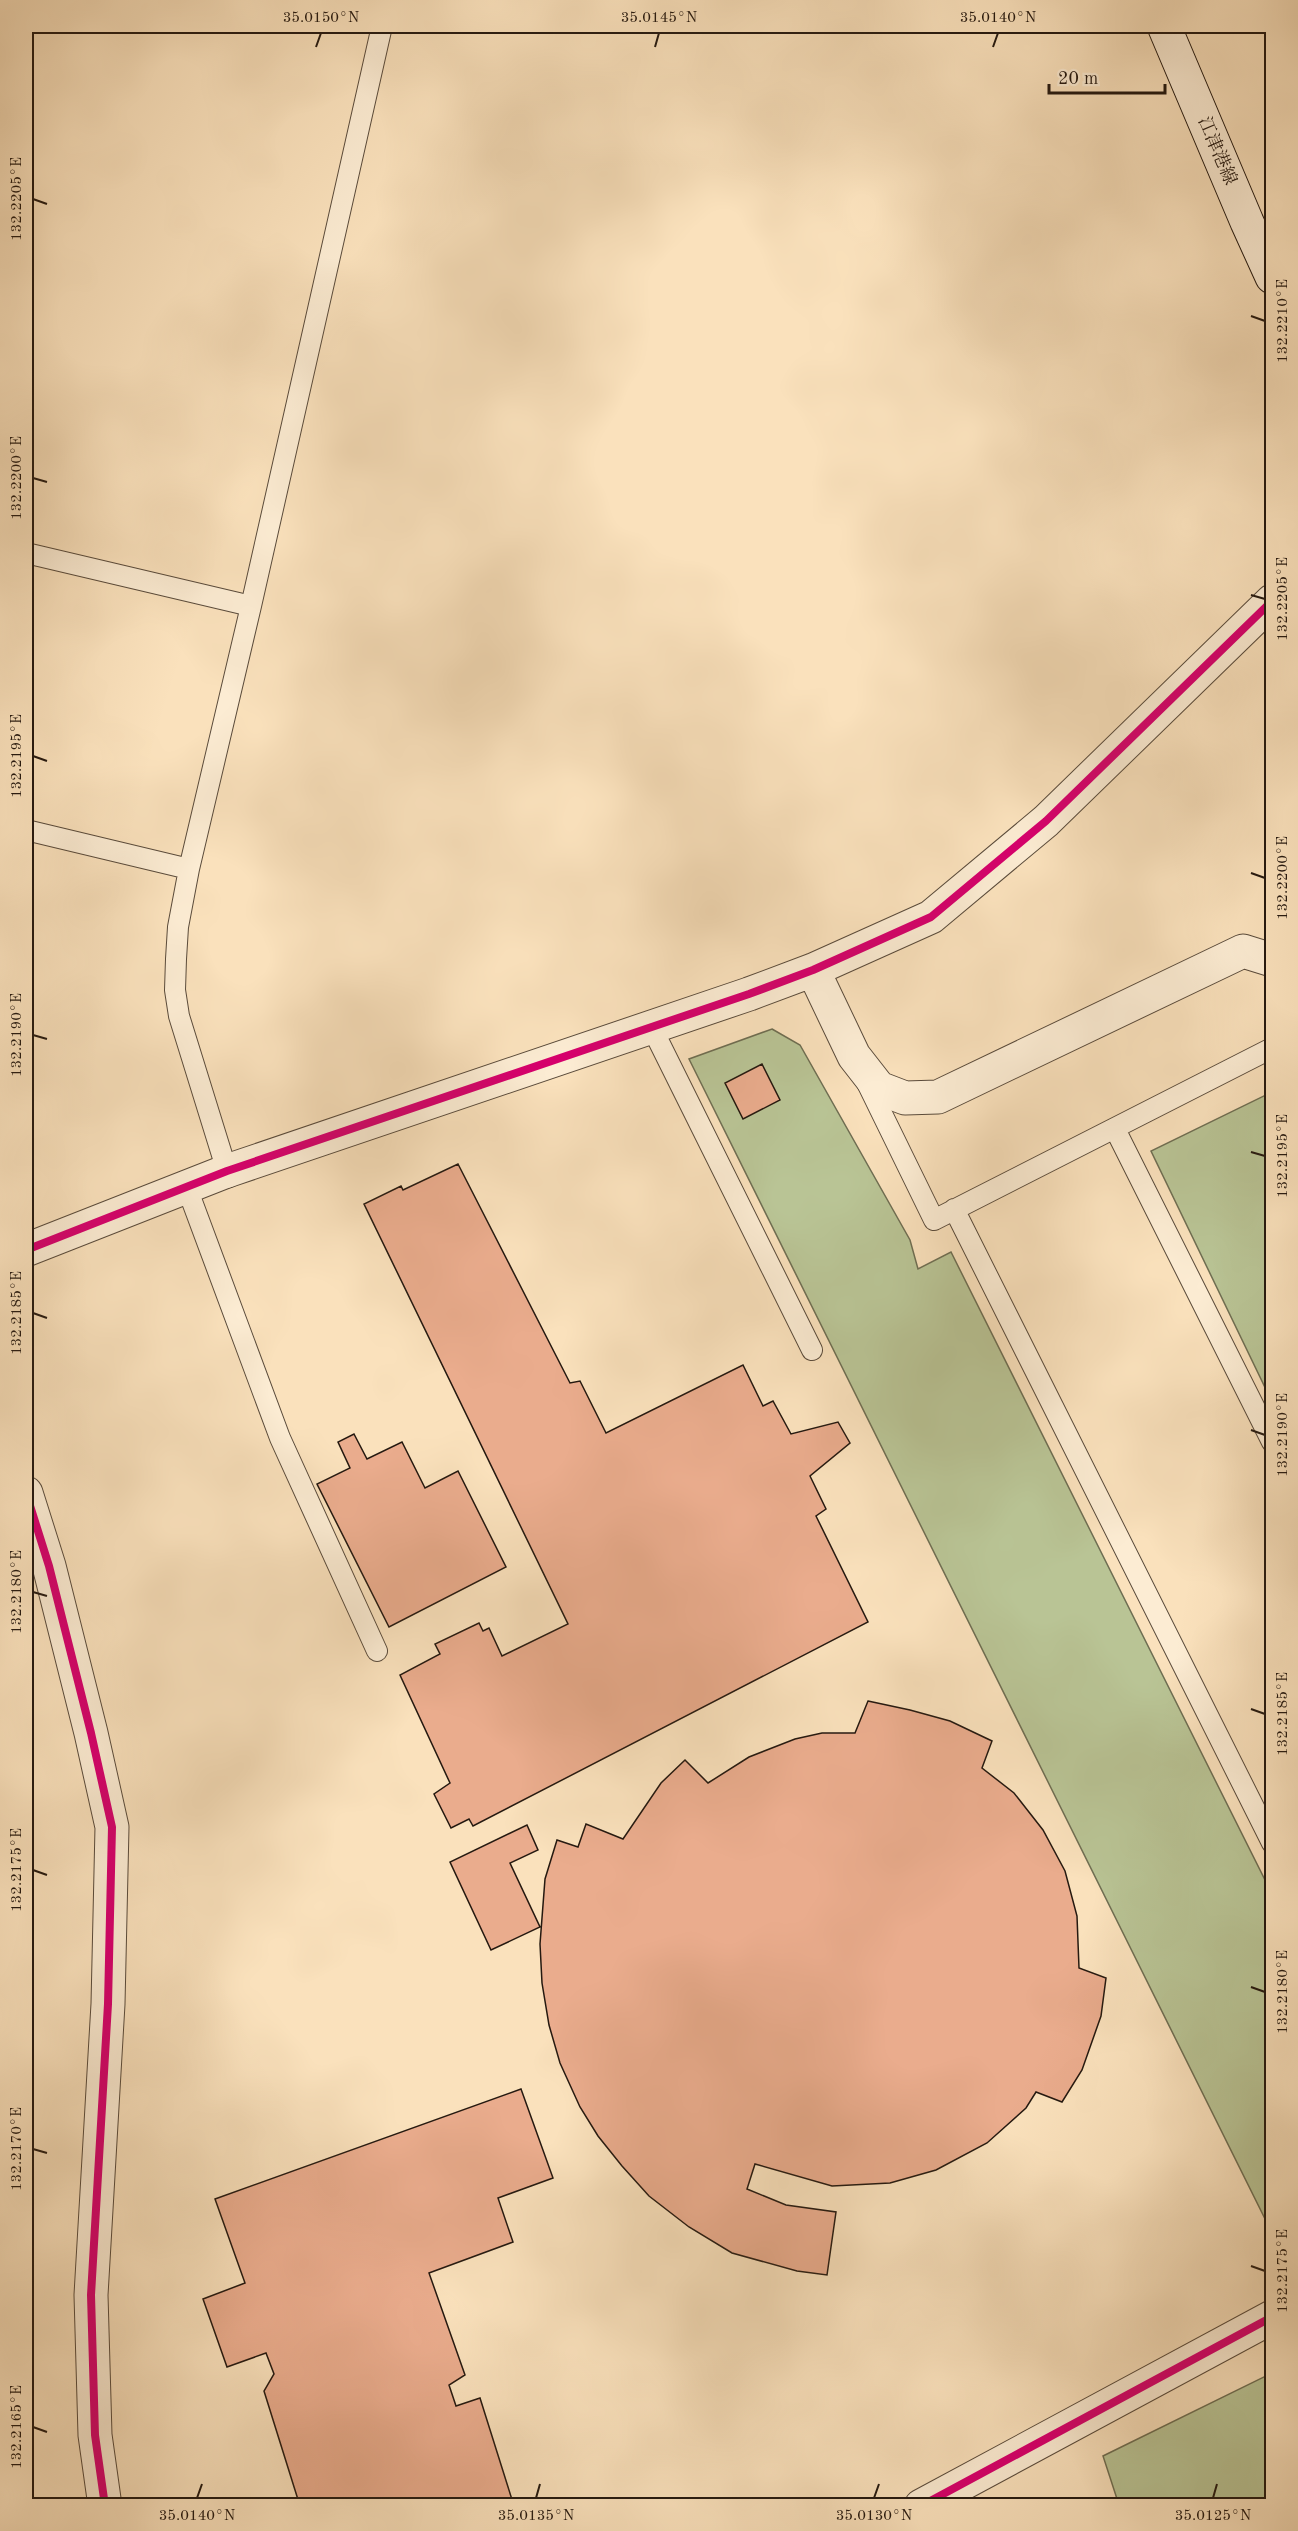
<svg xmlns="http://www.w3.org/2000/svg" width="1298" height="2531" viewBox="0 0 1298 2531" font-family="'Old Standard TT','Noto Serif JP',serif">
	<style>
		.green { fill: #b9c495; stroke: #6f6e52; stroke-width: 1.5 }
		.building { fill: #eaac8d; stroke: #251910; stroke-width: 1.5 }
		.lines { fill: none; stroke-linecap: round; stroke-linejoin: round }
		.service-casing { stroke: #5a4b3b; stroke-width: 22 }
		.minor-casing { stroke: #5a4b3b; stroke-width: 35 }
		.tertiary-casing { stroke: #5a4b3b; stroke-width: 35 }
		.secondary-casing { stroke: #251910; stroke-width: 35 }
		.service { stroke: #fcecd3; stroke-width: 20 }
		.minor { stroke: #fcecd3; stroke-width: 33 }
		.tertiary { stroke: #fcecd3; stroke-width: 33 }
		.secondary { stroke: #fcecd3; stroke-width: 33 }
		.cycleway-casing { stroke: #fcecd3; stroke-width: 11 }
		.cycleway { stroke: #d6006c; stroke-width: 8 }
		.ticks { fill: none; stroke: #251910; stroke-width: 2 }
		.labels { text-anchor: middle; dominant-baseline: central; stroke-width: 5; stroke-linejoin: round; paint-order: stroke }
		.street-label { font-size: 18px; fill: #251910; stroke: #fcecd3 }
		.neatline { fill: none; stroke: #251910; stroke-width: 2 }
		.ticks-label { font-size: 15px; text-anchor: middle; fill: #251910 }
	</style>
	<rect width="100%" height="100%" fill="#fae1bc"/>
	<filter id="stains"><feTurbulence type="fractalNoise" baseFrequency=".00333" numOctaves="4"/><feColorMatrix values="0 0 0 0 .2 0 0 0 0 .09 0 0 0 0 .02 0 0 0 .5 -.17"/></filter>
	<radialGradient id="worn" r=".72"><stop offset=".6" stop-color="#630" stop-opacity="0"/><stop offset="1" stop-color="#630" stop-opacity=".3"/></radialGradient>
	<path class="green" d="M772 1029 800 1045 910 1240 918 1269 951 1252 1272 1894V2233L689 1059Z
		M1272 1092V1402L1151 1151Z
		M1272 2373V2505H1119L1103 2456Z"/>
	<path class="building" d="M762 1064 780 1100 743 1119 725 1083Z
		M458 1164 570 1383 580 1381 606 1433 743 1365 763 1406 773 1401 791 1434 838 1422 850 1443 810 1476 826 1509 816 1516 868 1622 473 1826 469 1819 451 1828 434 1794 450 1783 400 1675 440 1654 435 1644 479 1623 483 1631 489 1628 502 1656 568 1624 364 1204 401 1186 403 1190Z
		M354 1434 367 1459 402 1442 425 1488 458 1471 506 1567 389 1627 317 1484 350 1468 338 1442Z
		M868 1701 910 1710 950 1721 992 1741 982 1768 1014 1793 1043 1830 1065 1871 1077 1916 1079 1968 1106 1978 1101 2016 1082 2070 1062 2102 1036 2092 1026 2108 987 2143 936 2170 890 2183 832 2186 755 2164 747 2189 786 2205 836 2212 827 2275 797 2271 732 2253 689 2227 649 2196 622 2166 598 2136 580 2107 560 2063 549 2025 542 1983 540 1944 545 1879 557 1840 578 1847 586 1824 623 1839 661 1783 685 1760 708 1783 749 1757 795 1739 822 1733H855Z
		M527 1825 538 1850 510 1863 540 1927 491 1950 450 1862Z
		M521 2089 553 2178 498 2198 513 2242 429 2273 465 2375 449 2385 456 2406 480 2398 514 2506H300L264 2391 274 2374 266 2353 227 2367 203 2299 245 2283 215 2199Z"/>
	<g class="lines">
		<g class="service-casing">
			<path id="service" d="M26 553 251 606
				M26 830 189 869
				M651 1026 812 1350
				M866 1081 934 1220 1272 1048
				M1115 1129 1272 1442
				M227 1171 179 1016 175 990 176 959 178 927 189 869 251 606 382 26
				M187 1188 280 1438 377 1651
				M954 1209 1272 1843"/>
		</g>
		<g class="minor-casing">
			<path id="minor" d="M26 1250 227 1171"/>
		</g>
		<g class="tertiary-casing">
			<path id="tertiary" d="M813 970 854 1056 879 1088 905 1098 938 1097 1243 951 1272 960
				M227 1171 749 994 813 970 931 917 1046 821 1272 601
				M26 1493 49 1566 91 1733 112 1827 108 2004 91 2295 95 2435 105 2506
				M921 2506 1272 2317"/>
		</g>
		<g class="secondary-casing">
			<path id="secondary" d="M1164 26 1247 222 1272 277"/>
		</g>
		<use href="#service" class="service"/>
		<use href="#minor" class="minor"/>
		<use href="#tertiary" class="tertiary"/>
		<use href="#secondary" class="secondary"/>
		<g class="cycleway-casing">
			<path id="cycleway" d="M26 1250 227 1171 749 994 813 970 931 917 1046 821 1272 601
				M26 1493 49 1566 91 1733 112 1827 108 2004 91 2295 95 2435 105 2506
				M921 2506 1272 2317"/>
		</g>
		<use href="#cycleway" class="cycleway"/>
	</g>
	<path class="ticks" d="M316 47 321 33M655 47 659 33M993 47 998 33M33 199 47 204M1251 316 1265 321M33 478 47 482M1251 595 1265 599M33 756 47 761M1251 873 1265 878M33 1035 47 1039M1251 1152 1265 1156M33 1313 47 1318M1251 1430 1265 1435M33 1592 47 1596M1251 1709 1265 1714M33 1870 47 1875M1251 1987 1265 1992M33 2149 47 2153M1251 2266 1265 2271M33 2427 47 2432M197 2498 202 2484M536 2498 540 2484M874 2498 879 2484M1213 2498 1217 2484"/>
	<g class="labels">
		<g class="street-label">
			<text transform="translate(1217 151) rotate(67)">江津港線</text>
		</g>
	</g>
	<rect width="1298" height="2531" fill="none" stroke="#fae1bc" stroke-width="66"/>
	<path d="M1049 84v9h116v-9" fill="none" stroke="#251910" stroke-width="3"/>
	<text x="1058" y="84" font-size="18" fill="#251910" stroke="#fcecd3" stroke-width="4.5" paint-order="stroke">20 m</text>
	<rect x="33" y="33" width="1232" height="2465" class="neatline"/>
	<g class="ticks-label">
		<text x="321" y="22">35.0150°N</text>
		<text x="659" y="22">35.0145°N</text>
		<text x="998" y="22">35.0140°N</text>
		<text transform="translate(16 199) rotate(-90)" y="5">132.2205°E</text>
		<text transform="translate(1282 321) rotate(-90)" y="5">132.2210°E</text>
		<text transform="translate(16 478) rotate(-90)" y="5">132.2200°E</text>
		<text transform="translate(1282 599) rotate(-90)" y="5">132.2205°E</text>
		<text transform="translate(16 756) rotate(-90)" y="5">132.2195°E</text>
		<text transform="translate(1282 878) rotate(-90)" y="5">132.2200°E</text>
		<text transform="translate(16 1035) rotate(-90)" y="5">132.2190°E</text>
		<text transform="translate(1282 1156) rotate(-90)" y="5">132.2195°E</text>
		<text transform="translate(16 1313) rotate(-90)" y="5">132.2185°E</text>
		<text transform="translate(1282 1435) rotate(-90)" y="5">132.2190°E</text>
		<text transform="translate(16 1592) rotate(-90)" y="5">132.2180°E</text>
		<text transform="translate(1282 1714) rotate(-90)" y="5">132.2185°E</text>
		<text transform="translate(16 1870) rotate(-90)" y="5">132.2175°E</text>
		<text transform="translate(1282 1992) rotate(-90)" y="5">132.2180°E</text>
		<text transform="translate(16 2149) rotate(-90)" y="5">132.2170°E</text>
		<text transform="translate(1282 2271) rotate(-90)" y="5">132.2175°E</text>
		<text transform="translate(16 2427) rotate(-90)" y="5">132.2165°E</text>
		<text x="197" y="2520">35.0140°N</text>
		<text x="536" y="2520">35.0135°N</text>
		<text x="874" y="2520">35.0130°N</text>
		<text x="1213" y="2520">35.0125°N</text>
	</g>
	<rect width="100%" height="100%" filter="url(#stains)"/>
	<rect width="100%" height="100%" fill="url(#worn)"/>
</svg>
